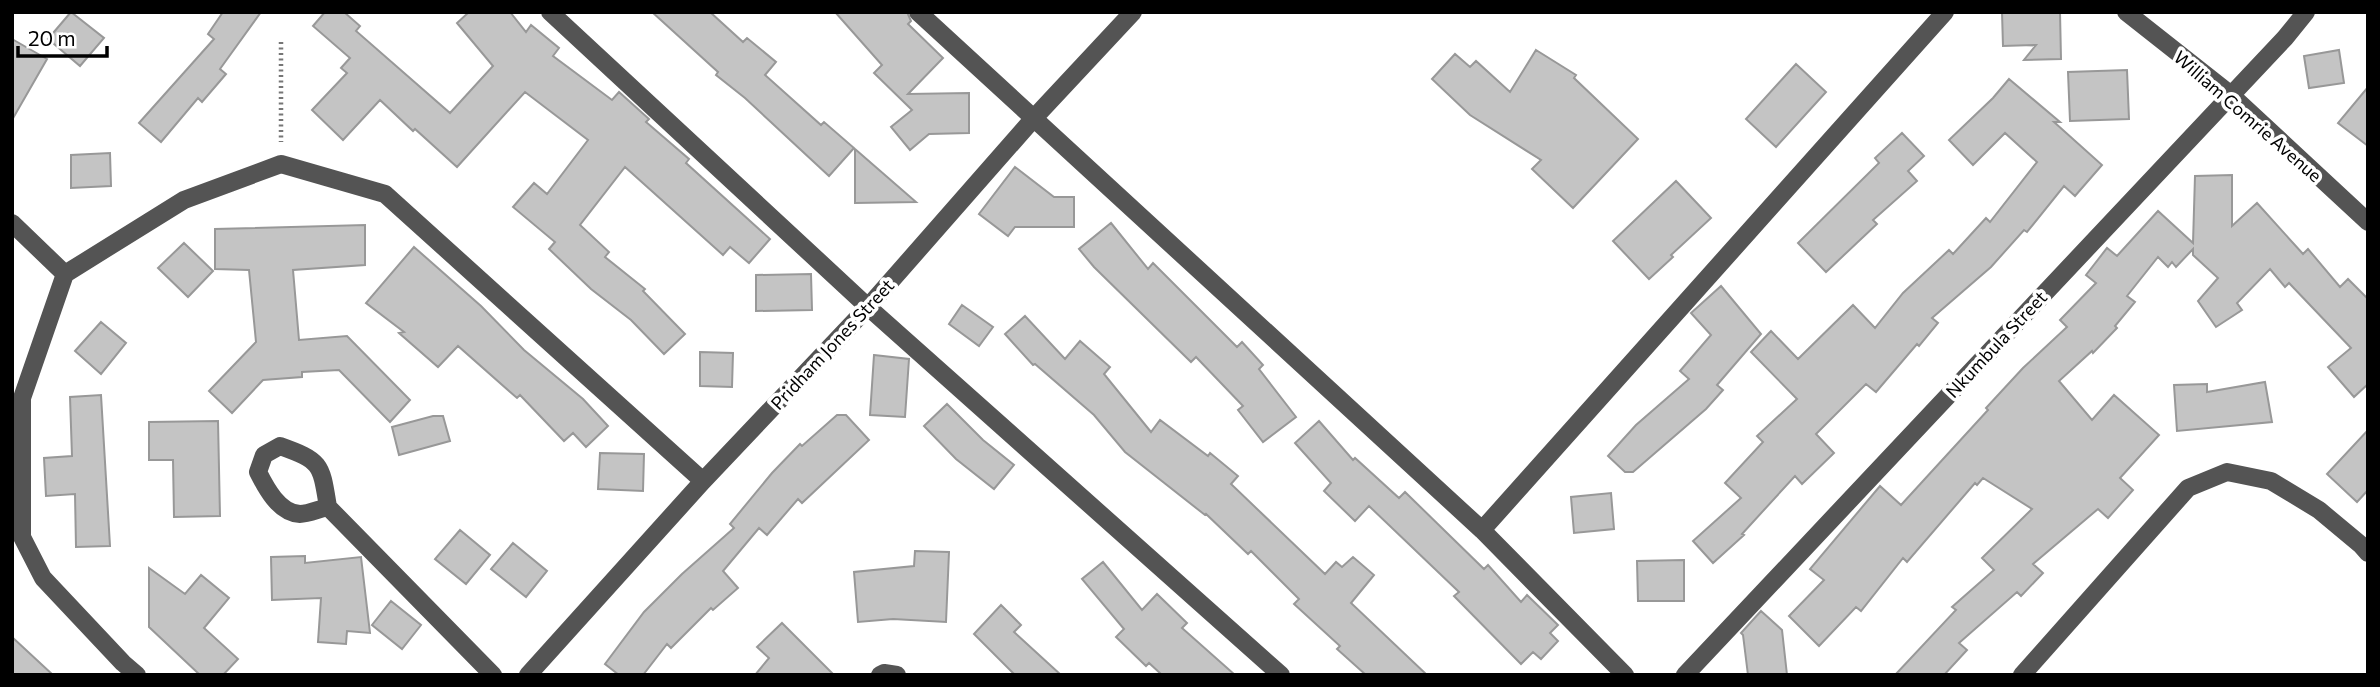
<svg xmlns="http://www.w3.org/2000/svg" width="2380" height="687" viewBox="0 0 2380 687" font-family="Commissioner,sans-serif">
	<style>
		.building { fill: #c4c4c4; stroke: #989898; stroke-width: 2 }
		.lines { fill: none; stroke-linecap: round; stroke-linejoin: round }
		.path { stroke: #767676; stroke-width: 4.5; stroke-dasharray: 2 3.5; stroke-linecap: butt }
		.minor { stroke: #545454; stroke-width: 18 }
		.labels { text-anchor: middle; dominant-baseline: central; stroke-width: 7; stroke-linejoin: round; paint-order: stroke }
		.street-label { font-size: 18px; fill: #000; stroke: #fff }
	</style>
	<rect width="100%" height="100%" fill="#fff"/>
	<path class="building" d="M71 12 104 38 80 66 48 39Z
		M223 12H261L220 69 226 74 202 102 198 98 161 142 139 123 214 39 208 34Z
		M325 12H344L360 26 356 31 450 113 493 66 457 23 469 12H510L526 32 531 25 559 48 553 56 612 100 619 92 649 119 646 122 689 159 686 163 770 239 749 263 730 247 723 255 625 167 580 225 609 252 605 257 645 289 643 291 685 334 664 354 631 320 591 289 549 249 555 242 513 207 534 183 547 194 588 140 525 92 457 167 415 129 413 131 380 100 343 140 312 110 347 73 341 68 350 58 313 26Z
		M652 12H710L743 42 747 38 776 62 765 75 821 125 824 122 854 148 829 176 745 98 716 75 718 72Z
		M835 12H907L911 21 908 24 943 58 908 94 969 93V133L929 134 910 150 891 127 912 110 874 73 882 65Z
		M2002 12H2060L2061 59 2024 60 2036 45 2003 46Z
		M12 39 47 59 12 120Z
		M1536 50 1576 75 1574 78 1638 139 1573 208 1532 169 1541 160 1470 115 1432 79 1455 54 1470 67 1476 61 1510 92Z
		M2339 50 2344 83 2309 88 2304 56Z
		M1796 64 1826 92 1776 147 1746 119Z
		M2127 70 2129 119 2070 121 2068 72Z
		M2009 79 2060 122H2054L2102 165 2075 196 2064 186 2027 232 2024 230 1991 267 1932 318 1938 323 1919 346 1917 344 1876 392 1866 384 1816 434 1834 453 1802 484 1795 476 1742 534 1744 535 1713 563 1693 541 1741 498 1725 483 1763 442 1757 436 1797 399 1751 352 1771 331 1798 359 1853 305 1875 328 1903 293 1949 250 1953 254 1986 218 1990 222 2037 162 2005 133 1973 165 1949 140 1993 98Z
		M2368 87V146L2338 123Z
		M1902 133 1924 156 1908 171 1917 181 1873 220 1877 224 1826 272 1798 243 1879 163 1875 158Z
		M855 149 916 202 855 203Z
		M110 153 111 186 71 188V155Z
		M1015 167 1054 197H1074V227H1015L1008 236 979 214Z
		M2232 175V226L2257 203 2303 254 2308 249 2340 287 2348 279 2368 299V384L2354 397 2328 367 2351 348 2289 283 2285 287 2270 269 2237 303 2242 310 2216 327 2198 301 2218 278 2193 255V249L2176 267 2172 262 2168 267 2158 257 2127 296 2135 302 2115 326 2117 328 2093 353 2092 351 2059 381 2092 420 2114 395 2159 435 2120 478 2133 490 2108 518 2098 509 2033 564 2043 573 2021 596 2017 592 1959 643 1967 650 1944 675H1895L1956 610 1952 607 1994 570 1982 558 2032 509 1983 478 1977 485 1975 483 1907 562 1903 558 1861 611 1856 607 1819 646 1789 616 1824 580 1810 569 1880 486 1901 505 1988 410 1986 408 2023 368 2067 327 2060 320 2096 283 2086 275 2107 248 2117 256 2158 211 2193 243 2195 176Z
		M1676 181 1711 218 1671 255 1673 257 1649 279 1613 241Z
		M1111 223 1148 269 1153 263 1237 347 1242 342 1263 365 1259 369 1296 417 1263 442 1238 410 1243 406 1196 357 1191 362 1094 267 1079 249Z
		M365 225V265L293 270 299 340 347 336 410 400 390 422 339 370 302 372V377L263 380 232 413 209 391 256 342 249 270 215 269V229Z
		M184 243 213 271 188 297 158 268Z
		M414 247 481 306 524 350 583 399 608 426 586 447 573 433 564 441 520 395 517 398 458 346 438 367 399 333 404 332 366 303Z
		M811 274 812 310 756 311V275Z
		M1721 286 1761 334 1717 385 1723 390 1706 409 1633 472H1625L1608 456 1636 425 1689 379 1680 371 1711 335 1691 313Z
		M962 305 993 327 979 346 949 324Z
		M1025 316 1065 359 1080 341 1110 367 1104 374 1151 432 1160 420 1208 456 1210 453 1238 476 1231 484 1325 574 1336 562 1342 567 1353 557 1374 575 1351 603 1427 675H1366L1337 649 1340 646 1294 604 1299 599 1251 551 1248 554 1206 514 1205 515 1125 452 1094 415 1035 364 1033 365 1005 334Z
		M101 322 126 343 101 374 75 351Z
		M700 352 733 353 732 387 700 386Z
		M874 355 909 359 905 417 870 415Z
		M2265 382 2272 422 2177 431 2174 385 2207 384V392Z
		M101 395 110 546 76 547 75 494 46 496 44 458 72 456 70 397Z
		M947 404 983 440 1014 465 994 489 956 459 924 426Z
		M837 415H846L869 440 802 503 798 499 767 535 759 528 723 571 738 588 713 610 711 608 671 648 667 644 643 675H619L605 664 644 612 682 574 734 528 730 524 772 473 800 444 802 446Z
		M433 416H443L450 441 399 455 392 427Z
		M218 421 220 516 174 517 173 460H149V422Z
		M1319 421 1353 460 1355 458 1399 498 1405 492 1484 569 1488 565 1521 602 1527 595 1558 625 1550 633 1558 641 1541 659 1533 652 1521 664 1454 596 1459 592 1369 506 1355 521 1324 491 1331 483 1295 443Z
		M2368 430V490L2357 502 2327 474Z
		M600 453 644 454 643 491 598 489Z
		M1611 493 1614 529 1574 533 1571 497Z
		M460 530 490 555 466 584 435 559Z
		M513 543 547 571 526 597 491 569Z
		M915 551 949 552 946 622 893 619 858 622 854 572 914 566Z
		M305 556V563L361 557 370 633 347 631 346 644 318 642 321 598 272 600 271 557Z
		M1684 560V601H1638L1637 561Z
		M1103 562 1142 610 1157 594 1187 623 1182 628 1235 675H1162L1149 663 1146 666 1116 637 1124 629 1082 579Z
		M149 568 185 594 201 575 229 598 204 628 238 659 223 675H200L149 627Z
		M391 601 421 625 402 649 372 625Z
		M1001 605 1021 625 1014 632 1061 675H1015L974 634Z
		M1761 611 1782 630 1787 675H1748L1743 635 1741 633Z
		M782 623 834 675H755L769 658 757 647Z
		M12 637 53 675H12Z"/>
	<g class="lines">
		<path class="path" d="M281 42V142"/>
		<path class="minor" d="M550 12 868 307 1281 675
			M918 12 1482 530 1625 675
			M2126 12 2230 94 2368 222
			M12 223 65 274
			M328 507C319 509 308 514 300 514 279 513 266 488 258 472L264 455 280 446C322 461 321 464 328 507L493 675
			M1482 530 1945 12
			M137 675 123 663 43 578 22 537V398L65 274 184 200 281 164 385 194 703 481
			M528 675 703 481 868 307 1034 118 1133 12
			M880 675 884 673 897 675
			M1685 675 2285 38 2306 12
			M2022 675 2188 488 2227 472 2271 481 2319 510 2361 545 2368 553"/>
	</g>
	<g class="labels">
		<g class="street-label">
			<text transform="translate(2248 116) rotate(41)">William Comrie Avenue</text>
			<text transform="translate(832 344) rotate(-47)">Pridham Jones Street</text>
			<text transform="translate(1996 344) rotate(-47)">Nkumbula Street</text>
		</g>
	</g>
	<rect width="2380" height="687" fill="none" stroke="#000000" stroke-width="28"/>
	<path d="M18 46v10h89v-10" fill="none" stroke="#000000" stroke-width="3.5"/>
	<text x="28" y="46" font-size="21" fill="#000000" stroke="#ffffff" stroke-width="5" paint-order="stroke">20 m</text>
</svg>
